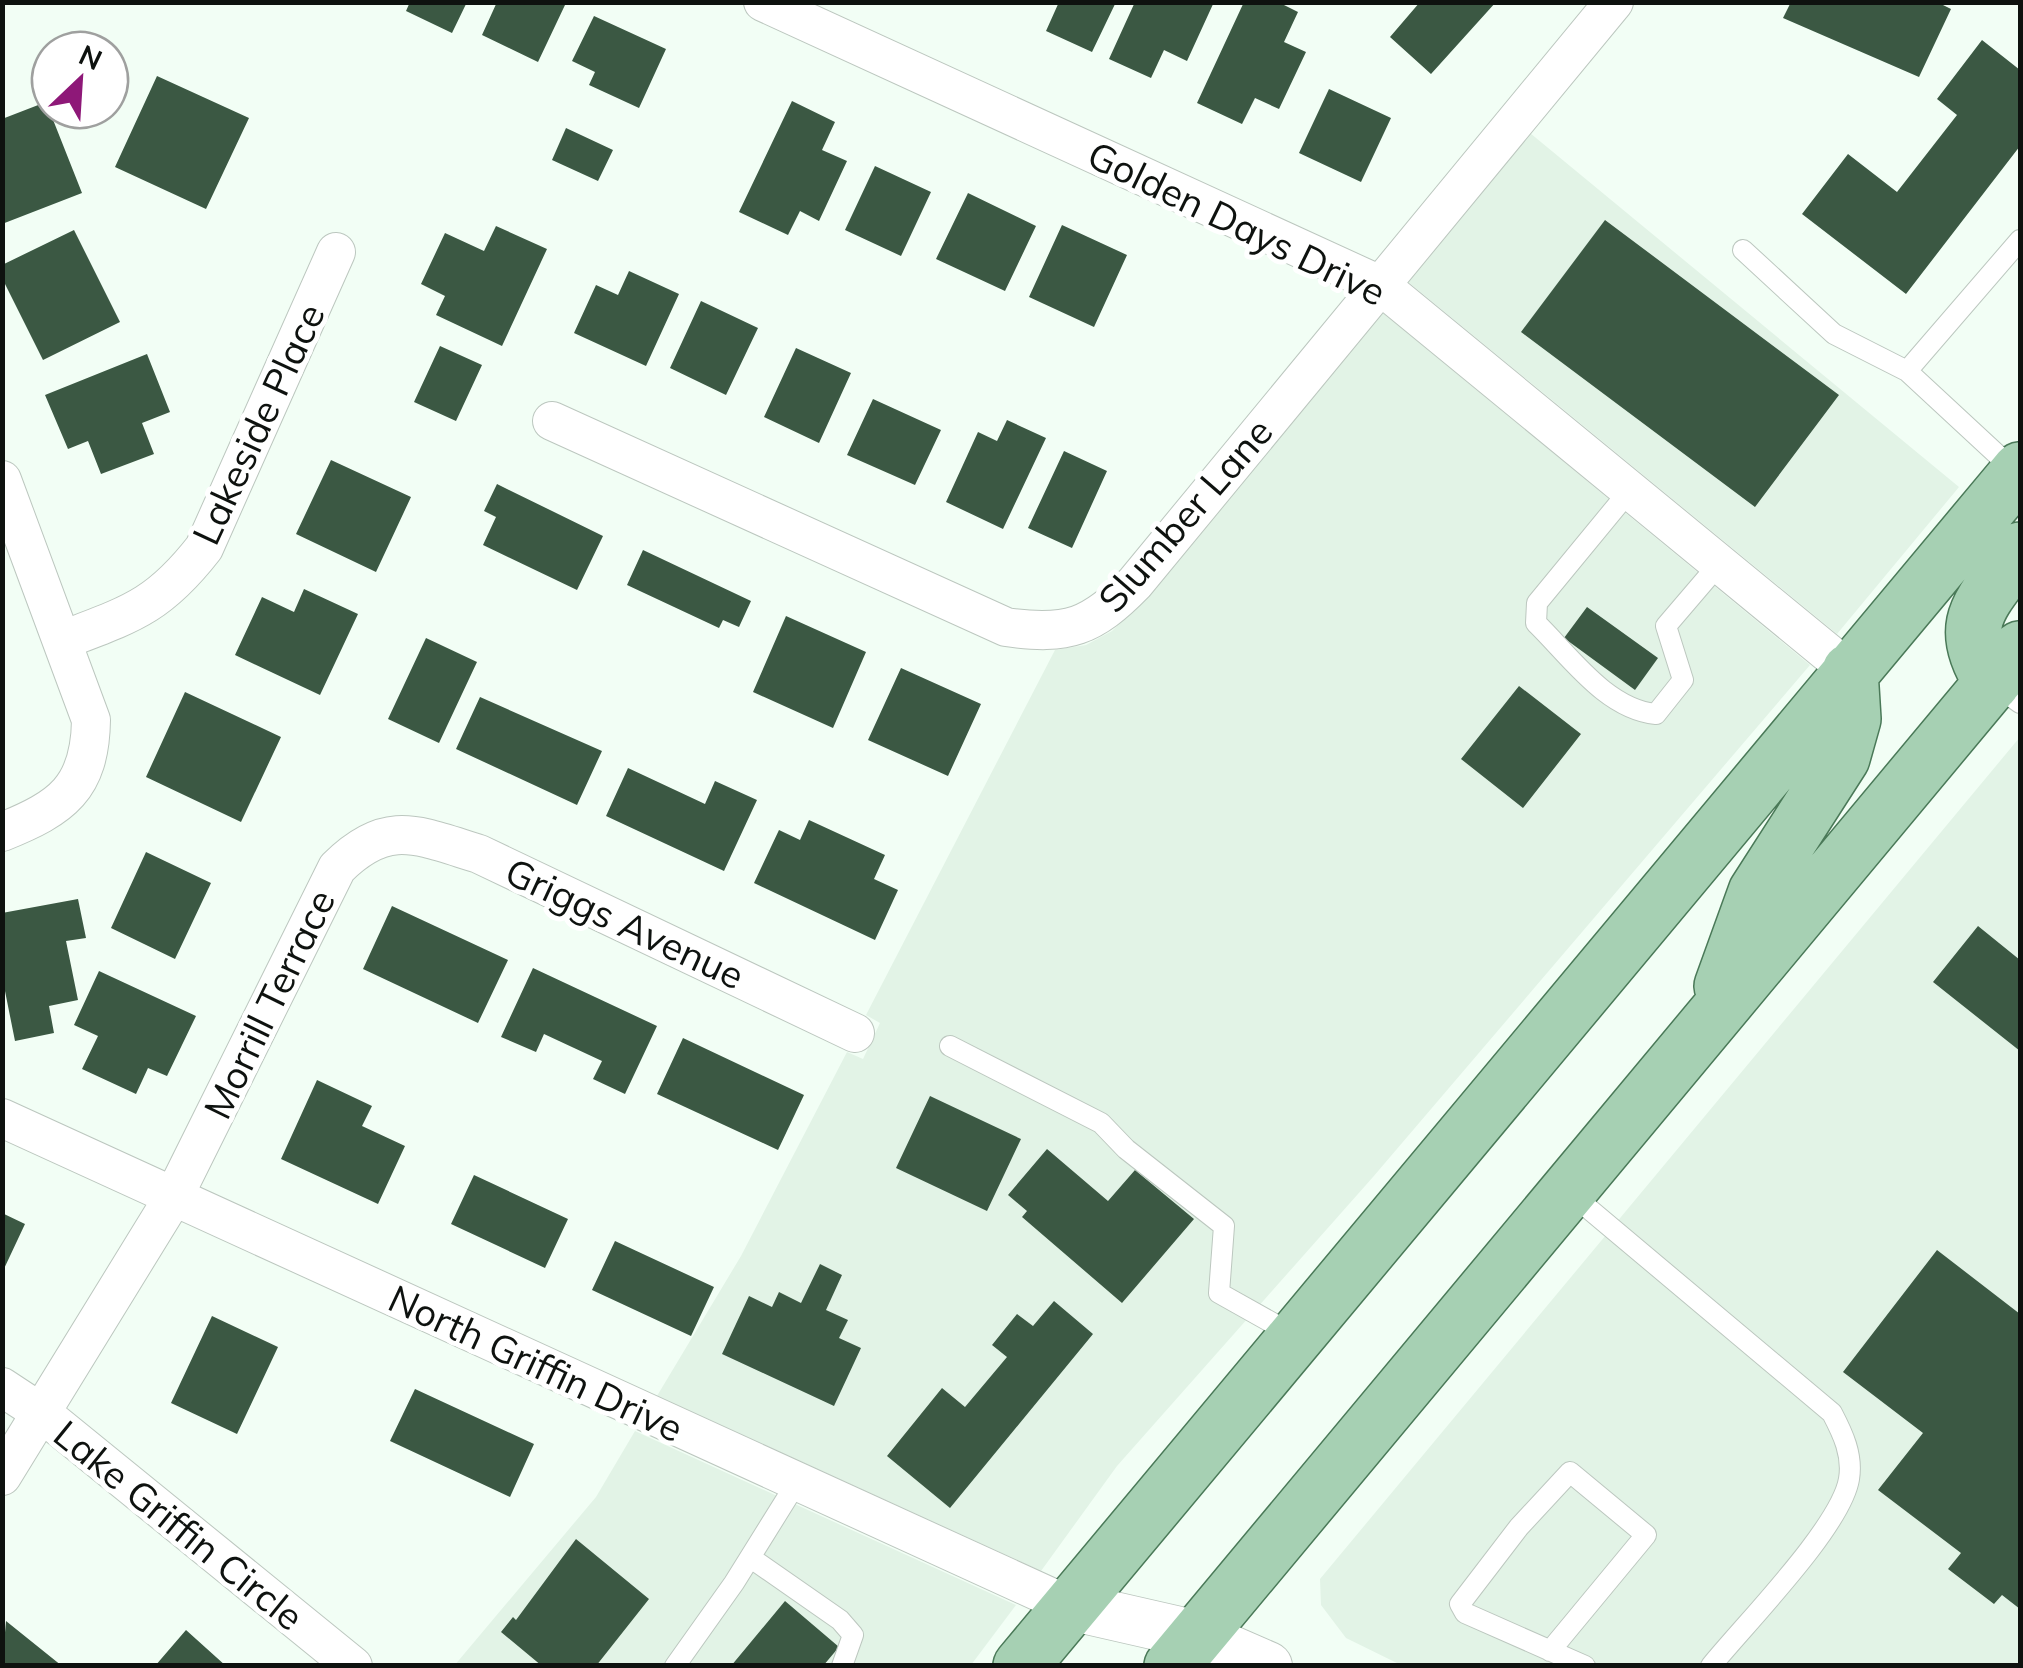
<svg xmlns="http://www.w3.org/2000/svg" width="2023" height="1668" viewBox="0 0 2023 1668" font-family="Mulish,sans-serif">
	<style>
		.built { fill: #e2f3e6 }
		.building { fill: #3b5843 }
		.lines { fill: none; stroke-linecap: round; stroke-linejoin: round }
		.service-casing { stroke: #bcc7bf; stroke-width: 22 }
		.minor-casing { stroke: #bcc7bf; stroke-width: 40 }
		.tertiary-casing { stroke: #bcc7bf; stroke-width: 50 }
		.primary-casing { stroke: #4a7958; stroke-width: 58 }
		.service { stroke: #fff; stroke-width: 20 }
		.minor { stroke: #fff; stroke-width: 38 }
		.tertiary { stroke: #fff; stroke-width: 48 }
		.primary { stroke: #a6d0b3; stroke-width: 55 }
		.labels { text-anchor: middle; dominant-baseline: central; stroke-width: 10; stroke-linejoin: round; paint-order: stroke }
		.street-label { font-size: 38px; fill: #0e120f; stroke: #fff }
	</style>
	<rect width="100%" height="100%" fill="#f2fef5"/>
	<path class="built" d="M1530 133 1959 487 1837 634 1407 281Z
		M1382 312 1810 665 1373 1177 1117 1466 1041 1571 657 1396 741 1256 847 1052 863 1059 880 1023 866 1015 1055 650 1086 645 1112 631 1147 596Z
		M2020 737V1665H1401L1346 1638 1321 1605 1320 1579Z
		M635 1431 1016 1605 971 1665 454 1666 596 1497Z"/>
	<path class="building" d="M410 2H467L452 33 406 11Z
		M497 2 565 5 538 62 482 35Z
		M1059 2H1116L1092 52 1046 31Z
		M1135 2H1214L1187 61 1164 50 1151 78 1109 59Z
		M1244 2H1278L1298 12 1284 42 1306 52 1279 109 1255 98 1242 124 1197 103Z
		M1420 2H1496L1431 74 1390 37Z
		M1791 2H1937L1951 9 1919 77 1783 18Z
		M594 16 666 49 639 108 589 85 595 72 572 61Z
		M1982 40 2020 70V146L1906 294 1802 214 1848 154 1897 192 1957 115 1937 99Z
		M157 76 249 118 206 209 115 167Z
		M1329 89 1391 118 1361 182 1299 153Z
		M792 101 835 122 822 150 847 161 819 221 800 211 788 235 739 212Z
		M46 102 82 193 2 224V119Z
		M566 128 613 150 598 181 552 160Z
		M875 166 931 192 901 256 845 230Z
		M968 193 1036 226 1005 291 936 259Z
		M1605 220 1839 395 1755 507 1521 332Z
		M1062 225 1127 255 1094 327 1029 297Z
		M496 226 547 249 502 346 436 315 445 296 421 284 445 233 484 251Z
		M74 230 120 322 43 360 2 278V265Z
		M629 271 679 294 646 366 574 333 596 285 618 295Z
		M701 301 758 328 726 395 670 368Z
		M440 346 482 365 456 421 414 402Z
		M796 348 851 373 819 443 764 417Z
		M147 354 170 412 142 423 154 454 101 474 88 441 68 449 45 395Z
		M873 399 941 430 915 485 847 455Z
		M1007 420 1046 438 1003 529 946 502 978 432 997 441Z
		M1064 451 1107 471 1072 548 1028 528Z
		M331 460 411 497 376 572 296 534Z
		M497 484 603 536 577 590 483 545 496 517 484 511Z
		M643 550 751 601 739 627 723 620 719 628 627 585Z
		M304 589 358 614 320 695 235 655 262 597 294 612Z
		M1587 607 1658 658 1635 690 1564 638Z
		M786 616 866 652 833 728 753 692Z
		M426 638 477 662 439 743 388 719Z
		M901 668 981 704 948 776 868 740Z
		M1519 686 1581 734 1523 808 1461 759Z
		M185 692 281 737 241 822 146 777Z
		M480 697 602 751 577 805 456 749Z
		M628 768 705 804 715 781 757 800 724 871 606 816Z
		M809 820 885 855 874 879 898 890 875 940 754 883 779 830 800 840Z
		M146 852 211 883 175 959 111 928Z
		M78 899 86 938 66 941 78 1000 49 1006 54 1033 15 1041 2 976V913Z
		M392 906 508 960 478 1023 363 969Z
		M1978 926 2020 960V1051L1933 982Z
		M533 968 657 1026 625 1094 593 1079 602 1061 544 1034 536 1052 501 1037Z
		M99 971 196 1016 167 1076 148 1068 136 1094 82 1069 98 1036 74 1025Z
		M683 1038 804 1095 778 1150 657 1094Z
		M317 1080 372 1106 362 1126 405 1146 378 1204 281 1159Z
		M930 1096 1021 1139 987 1211 896 1168Z
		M1047 1149 1108 1201 1135 1170 1194 1219 1122 1303 1022 1217 1027 1211 1008 1195Z
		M474 1175 568 1219 545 1268 451 1224Z
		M2 1213 25 1224 2 1273Z
		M615 1241 714 1287 691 1336 592 1290Z
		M1937 1250 2020 1314V1609L2002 1595 1994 1604 1948 1569 1961 1553 1878 1490 1923 1433 1843 1372Z
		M820 1264 842 1275 826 1310 848 1320 839 1338 861 1348 834 1406 722 1354 749 1296 772 1307 779 1292 801 1303Z
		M1054 1301 1093 1334 950 1508 887 1456 942 1388 965 1407 1007 1357 992 1345 1017 1314 1033 1326Z
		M212 1316 278 1347 237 1434 171 1403Z
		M415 1389 534 1444 510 1497 390 1441Z
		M576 1539 649 1599 596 1666H542L501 1632 513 1617 516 1620Z
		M785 1601 839 1647 823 1666H731Z
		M6 1621 62 1666H2Z
		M186 1630 226 1666H155Z"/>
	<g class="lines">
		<g class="service-casing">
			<path id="service" d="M1743 250 1834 334 1907 371 2016 472
				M1907 371 2020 240
				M1630 490 1537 603 1536 623C1570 656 1606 709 1656 714L1683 680 1666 626 1719 564
				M1994 684 2020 703
				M950 1046 1101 1123 1126 1149 1224 1226 1219 1293 1294 1335
				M1570 1193 1832 1413C1843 1434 1853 1455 1849 1479 1841 1527 1745 1624 1711 1666
				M751 1558 840 1620 853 1635 842 1666
				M1550 1651 1646 1535 1570 1472 1519 1527 1460 1604 1465 1613 1585 1666
				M675 1666 734 1583 797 1482"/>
		</g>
		<g class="minor-casing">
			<path id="minor" d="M763 2 1380 285 1850 671
				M552 421 1006 627C1068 636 1092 627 1135 583L1614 2
				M2 480 91 720C90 788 62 808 2 832
				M63 640C131 614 158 607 204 548L336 252
				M2 1118 1070 1606
				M2 1387 43 1414 353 1666
				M2 1476 173 1198 337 868C387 818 417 835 479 854L855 1033"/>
		</g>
		<g class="tertiary-casing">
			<path id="tertiary" d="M1070 1606 1197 1635 1268 1666"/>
		</g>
		<g class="primary-casing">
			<path id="primary" d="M1992 683C1952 621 1984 602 2020 550
				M1722 986 1756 892 1842 758 1853 719 1850 671
				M1021 1666 2020 470
				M1172 1666 2020 649"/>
		</g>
		<use href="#service" class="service"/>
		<use href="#minor" class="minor"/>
		<use href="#tertiary" class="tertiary"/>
		<use href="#primary" class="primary"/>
	</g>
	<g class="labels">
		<g class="street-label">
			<text transform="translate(1237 223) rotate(26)">Golden Days Drive</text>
			<text transform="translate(258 424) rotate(-65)">Lakeside Place</text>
			<text transform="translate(1185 515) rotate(-49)">Slumber Lane</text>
			<text transform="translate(625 923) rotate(25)">Griggs Avenue</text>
			<text transform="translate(269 1004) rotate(-64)">Morrill Terrace</text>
			<text transform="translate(536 1363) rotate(25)">North Griffin Drive</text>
			<text transform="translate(179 1525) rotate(39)">Lake Griffin Circle</text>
		</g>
	</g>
	<rect width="2023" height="1668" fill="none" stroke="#0e120f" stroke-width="10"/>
	<g transform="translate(80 80) rotate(25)"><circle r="48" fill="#ffffff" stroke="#9fa09f" stroke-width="2.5"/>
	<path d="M0-8L18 38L0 25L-18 38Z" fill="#8e1878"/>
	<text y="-15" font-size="28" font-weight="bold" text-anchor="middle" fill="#0e120f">N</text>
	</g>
</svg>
